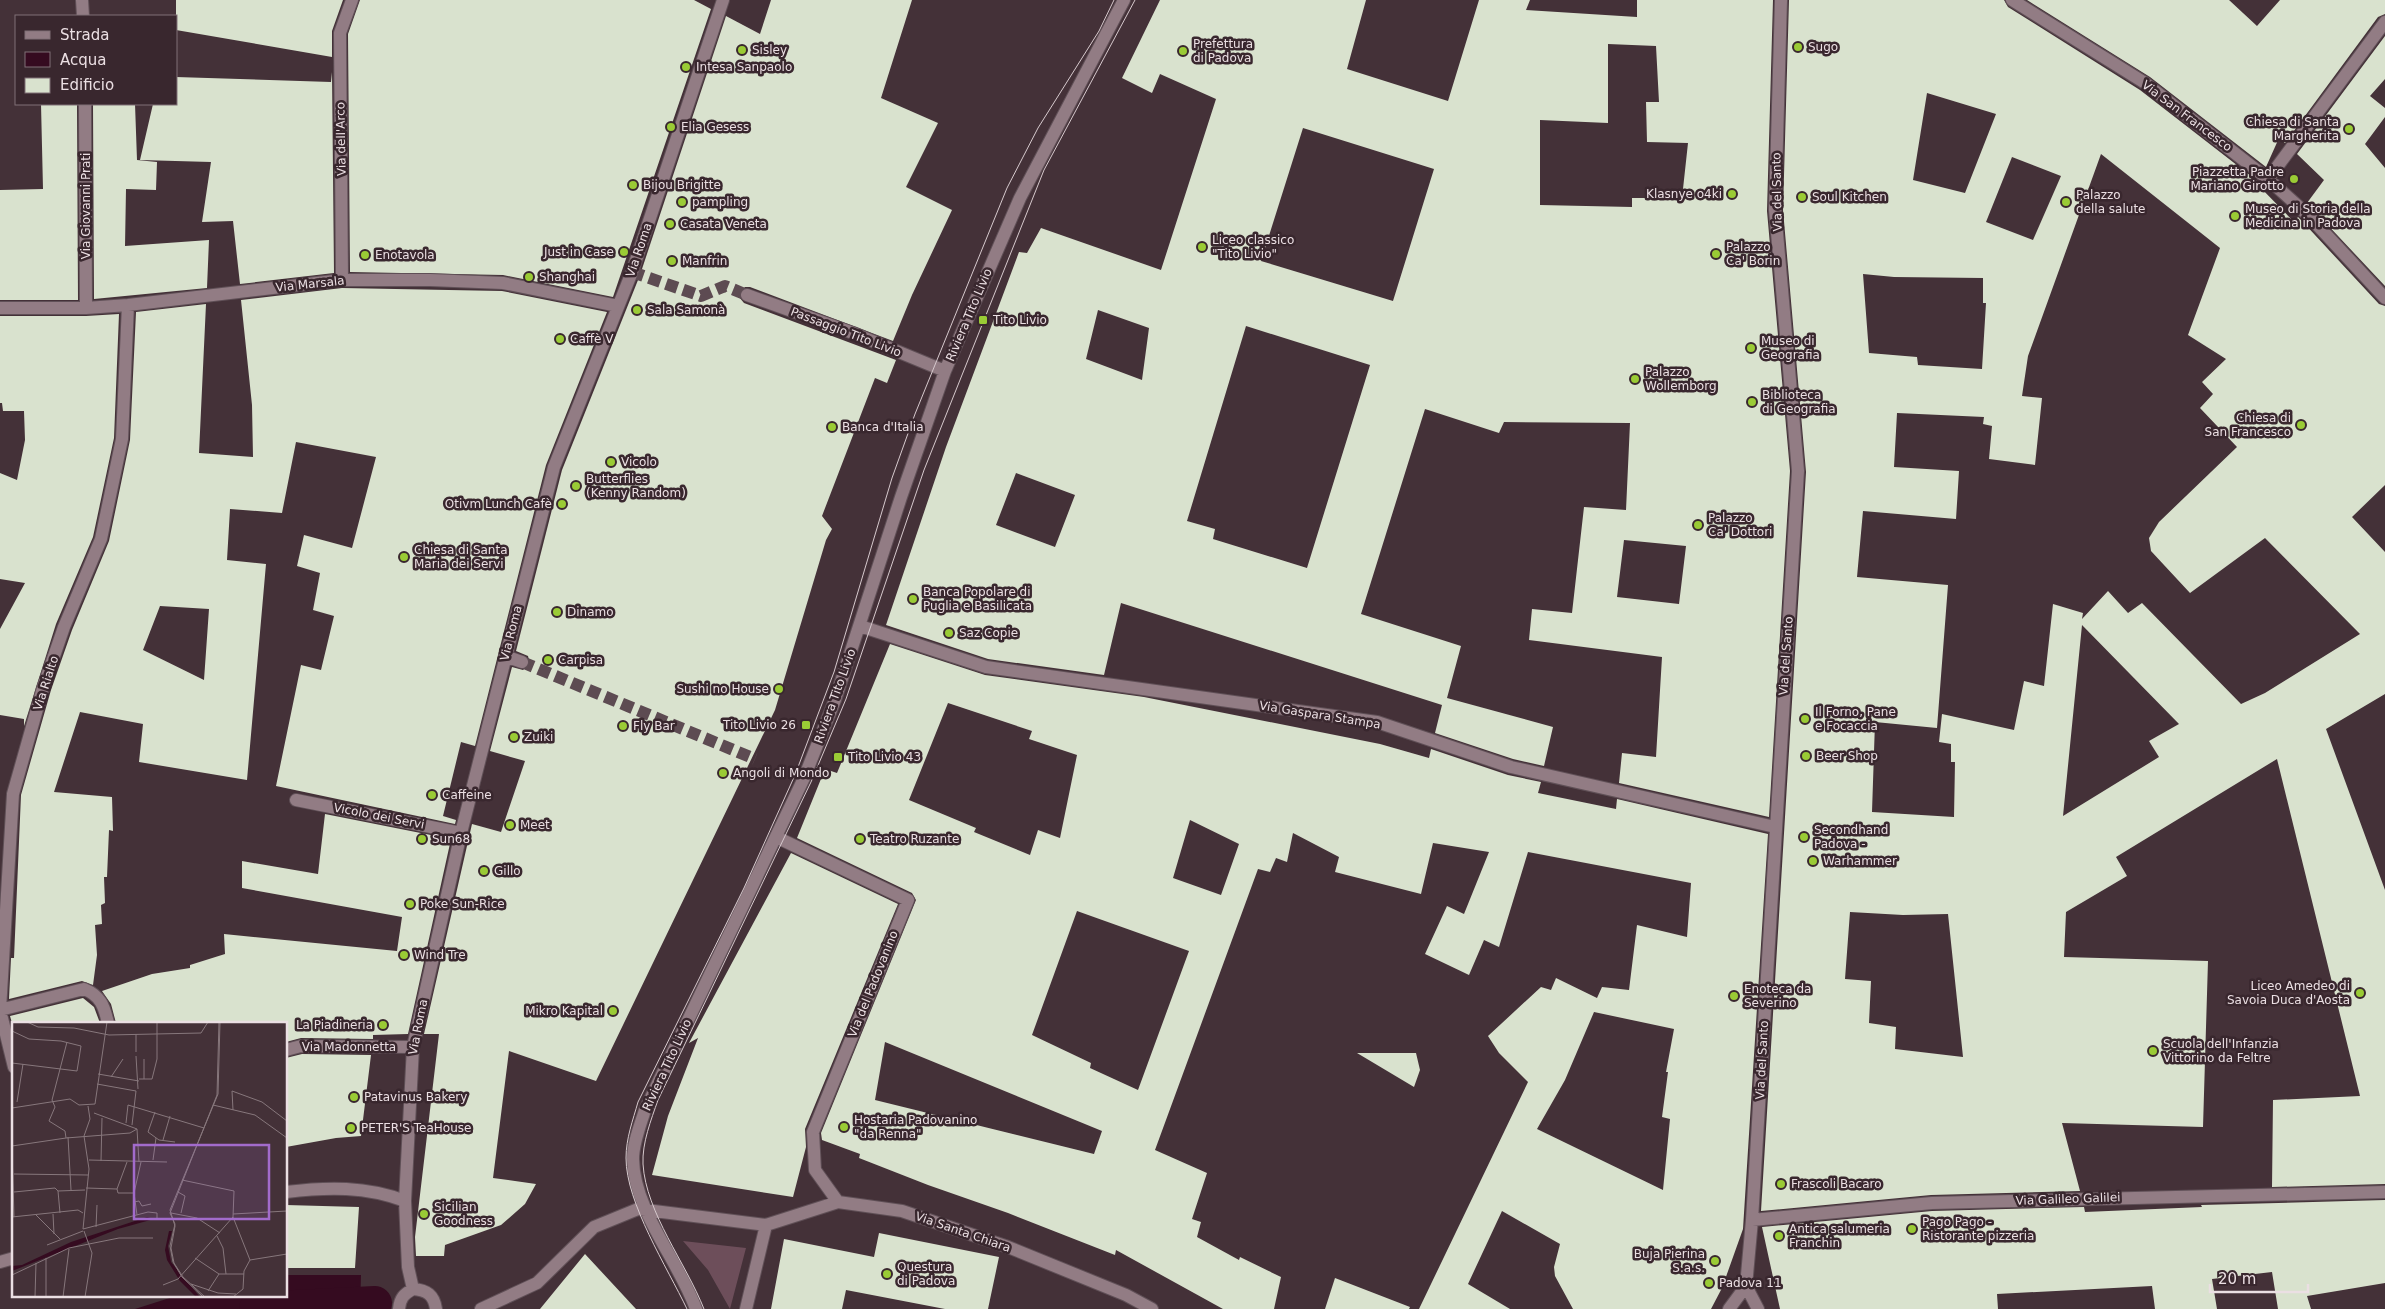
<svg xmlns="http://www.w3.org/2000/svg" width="2385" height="1309" viewBox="0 0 2385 1309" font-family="'DejaVu Sans',sans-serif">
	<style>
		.green { fill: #6d4e5a }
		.water { fill: #350b20 }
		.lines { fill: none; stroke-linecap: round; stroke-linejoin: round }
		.canal { stroke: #350b20; stroke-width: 34 }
		.building { fill: #d9e2ce; fill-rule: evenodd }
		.minor-tunnel { stroke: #5d4b52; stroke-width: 12; stroke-dasharray: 12 6; stroke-linecap: butt }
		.minor-casing { stroke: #605057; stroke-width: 14 }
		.minor { stroke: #927c84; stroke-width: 12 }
		.tram { stroke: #d7cace; stroke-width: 1 }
		.poi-dot { fill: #9acb35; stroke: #39272e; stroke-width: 2 }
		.labels { text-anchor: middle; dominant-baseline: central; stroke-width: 5; stroke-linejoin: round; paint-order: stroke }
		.poi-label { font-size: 12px; fill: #ebdfe3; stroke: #39272e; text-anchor: start }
		.street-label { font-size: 12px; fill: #ebdfe3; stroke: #39272e }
		.inset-road { fill: none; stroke: #87777c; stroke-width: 1 }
		.view { fill: #a26bcc; fill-opacity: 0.15; stroke: #a26bcc; stroke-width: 2.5 }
		.inset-edge { fill: none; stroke: #ebdfe3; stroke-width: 2.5 }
	</style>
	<rect width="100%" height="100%" fill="#443138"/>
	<path class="green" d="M683 1241 746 1248 730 1309 708 1270Z"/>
	<path class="water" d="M286 1275H361L360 1309H135L179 1295H286Z"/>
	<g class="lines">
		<path class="canal" d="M256 1309 375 1303"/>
	</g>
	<path class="building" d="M176 0H343L332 31V57L176 30Z
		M360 0H694L711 9 613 297 503 275 350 272 348 34Z
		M771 0H912L881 98 938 123 906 187 952 210 912 295 893 341 750 287H745L740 292 739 297 744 303 896 360 887 383 875 378 822 516 832 529 826 540 775 710 596 1081 509 1051 493 1178 536 1184 525 1204 501 1225 445 1245 444 1256H416L415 1237 439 1034H424L472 824 501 832 525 761 490 751 512 667 523 670 530 664 528 656 516 651 562 470 640 275 726 16 760 34Z
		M1160 0H1366L1347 69 1448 101 1479 0H1530L1526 10 1637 17V0H1773L1767 211 1790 471 1769 817 1619 783 1622 753 1656 757 1662 657 1529 640 1532 609 1572 613 1584 507 1626 510 1630 423 1504 422 1499 433 1425 409 1361 614 1461 646 1447 698 1553 727 1544 766 1513 759 1435 733 1442 705 1121 603 1104 675 988 659 886 625 946 447 1019 252 1027 253 1041 228 1161 270 1216 99 1160 74 1152 93 1122 78ZM1608 44 1656 46 1659 102H1646L1647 142 1688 143 1682 198H1632V207L1540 205V120L1608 123ZM1303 128 1434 169 1393 301 1261 261ZM1098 310 1149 328 1142 380 1086 359ZM1246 326 1370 365 1307 568 1213 539 1215 529 1187 521ZM1016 473 1075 495 1055 547 996 525ZM1624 540 1686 546 1679 604 1617 597Z
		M1789 0H2004L2008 7 2140 90 2260 183 2259 186 2294 222 2298 217 2302 221 2379 304 2385 306V485L2352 517 2385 552V694L2326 729 2385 890V1184L2272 1187 2273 1100 2360 1096 2277 759 2116 857 2127 876 2066 912 2064 957 2208 961 2203 1127 2062 1123 2080 1191 1931 1195 1761 1211 1806 472 1783 210ZM1927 93 1996 114 1965 193 1913 180ZM2101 154 2220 248 2188 335 2226 359 2202 382 2213 394 2200 408 2237 447 2159 522 2149 538 2151 551 2190 593 2265 538 2360 634 2265 693 2241 704 2142 603 2128 613 2108 591 2082 619 2083 613 2053 604 2044 686 2024 681 2014 730 1942 714 1939 742 1951 744V762H1955L1954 817 1872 812 1875 722 1937 728 1948 585 1857 577 1863 511 1956 519 1959 471 1894 467 1897 413 1984 417 1983 424 1992 426 1989 459 2035 465 2042 398 2022 396 2028 356ZM2012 157 2061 176 2033 240 1986 222ZM1863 274 1894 277 1983 278V303H1986L1982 369 1918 365 1917 357 1869 353ZM2082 625 2179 724 2149 741 2159 757 2063 816ZM1850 912 1903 915 1948 914 1963 1057 1895 1049 1896 1027 1869 1023 1871 981 1845 979Z
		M2027 0H2229L2257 26 2280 0H2385V14L2378 17 2285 143 2279 138 2266 167 2150 77Z
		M2385 36V79L2370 96 2385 108V117L2365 144 2385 168V286L2307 203 2324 180 2297 154Z
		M332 72 334 273 240 284 233 221 202 222 211 162 140 160 153 104H176V77L331 82Z
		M41 104H77L78 300H0V190L43 189Z
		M93 104H135L137 160 157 162 156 190 126 189 125 246 209 240 207 288 94 299Z
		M342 288 502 291 607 312 546 465 475 746 461 742 443 816 456 820 455 824 276 786 301 665 321 670 334 616 313 610 320 573 297 566 304 535 352 548 376 457 296 442 282 513 230 509 227 560 266 564 247 780 139 762 143 724 80 712 54 792 112 797 113 831 109 830 107 877H104L105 903 101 905 102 924 95 925 97 955 93 985 82 981 9 999 11 958H14L21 795 51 690 72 630 109 541 130 440 136 312 206 304 199 453 253 457 252 405 241 300ZM160 606 209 609 204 680 143 650Z
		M119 314 114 438 93 537 56 624 24 726V719L0 715V629L25 583 0 579V473L17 480 25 440 24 411H3L2 403H0V316H86Z
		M890 644 985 675 1144 697 1380 744 1429 758 1431 749 1508 775 1541 782 1538 793 1616 809 1617 799 1768 834 1743 1229 1722 1288 1711 1309H1573L1555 1276 1554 1267 1560 1244 1502 1211 1468 1284 1510 1309H1419L1528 1082 1499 1053 1488 1036 1541 987 1551 990 1556 978 1597 998 1602 987 1629 990 1637 925 1687 937 1691 883 1528 852 1499 947 1484 940 1469 975 1425 954 1447 906 1464 914 1489 852 1433 843 1421 894 1335 872 1339 857 1293 833 1287 862 1276 858 1270 872 1258 869 1155 1150 1207 1173 1192 1219 1201 1222 1197 1237 1239 1260 1240 1257 1281 1277 1274 1309H1223L1116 1250 1115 1255 1008 1213 928 1185 859 1158 860 1154 822 1140 821 1133 916 900 912 893 797 838 825 769 837 773ZM948 703 1032 731 1029 739 1077 755 1060 838 1038 830 1030 855 974 832 976 828 909 800ZM1190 820 1239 844 1221 895 1173 878ZM1077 911 1189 951 1138 1090 1090 1068 1091 1063 1032 1035ZM1594 1012 1674 1029 1666 1072H1668L1662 1117 1670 1119 1663 1190 1537 1129 1565 1080ZM885 1042 1102 1131 1094 1154 875 1100Z
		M325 814 451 839 408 1034 373 1035V1039L301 1038 286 1042V1023H116L111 1004 102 991 152 974 190 968V965L225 954 224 934 397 951 402 917 242 888V861L318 874Z
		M791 853 898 904 805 1129 806 1147 793 1197 652 1175 668 1116 698 1038 689 1043Z
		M83 998 94 1007 100 1023H12L10 1016Z
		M1357 1053H1416L1420 1070 1414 1087Z
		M302 1054 371 1055 361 1136 336 1138 286 1147V1058Z
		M2385 1200V1283L2307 1296 2311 1309H2278L2272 1272 2212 1279 2217 1309H2155L2152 1286 1997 1294 1998 1309H1780L1762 1227 1932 1211 2084 1207 2085 1212 2202 1207 2201 1205Z
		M286 1205 359 1207 355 1268H286Z
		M879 1233 999 1257 988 1309H945L846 1290 842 1309H771L784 1239 874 1257Z
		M585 1254 636 1309H540Z
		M1335 1278 1410 1307 1409 1309H1325Z"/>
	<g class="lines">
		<path class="minor-tunnel" d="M632 272 701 296 725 286 747 295
			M522 662 755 759"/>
		<g class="minor-casing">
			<path id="minor" d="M82 0 83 16
				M2012 0 2145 83 2268 179 2308 215 2385 298
				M85 104 86 308
				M2268 179 2385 22
				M342 280 340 33 352 0
				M747 295 853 333 945 371
				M0 308H86L128 305 342 280H430L503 283 618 306
				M860 626 986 667 1377 722 1511 767 1775 827
				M505 656 522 662
				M296 800 461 833
				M776 837 908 900 813 1132 815 1170 838 1202
				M0 1010 84 989C101 996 104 1006 108 1023
				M286 1050 301 1046 413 1047
				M14 1067 0 1010 13 794 43 688 64 627 101 539 122 439 128 305
				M286 1192C327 1187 366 1186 405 1201
				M1752 1220 1932 1203 2385 1192
				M0 1262 14 1258
				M413 1289 408 1267 405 1201 413 1047 461 833 554 467 632 272 723 0
				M399 1309C400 1298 404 1294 413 1289 427 1290 434 1295 436 1309
				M481 1309 537 1283 594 1227 638 1209 766 1225 838 1202 902 1211 1008 1247 1126 1295 1152 1309
				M696 1309C679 1261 634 1211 633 1159 633 1143 640 1126 645 1110L804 778 835 700 901 497 945 371 1020 198 1124 0
				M746 1309 766 1225
				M1729 1309 1746 1286
				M1758 1309 1746 1286 1752 1220 1798 471 1775 210 1781 0"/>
		</g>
		<use href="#minor" class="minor"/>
		<path class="tram" d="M687 1309C667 1267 626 1203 626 1158 626 1138 633 1120 638 1102L744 888 795 775 834 672 892 478 915 414 1007 188 1038 128 1099 31 1114 0
			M704 1309C686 1263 646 1213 643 1164 642 1143 651 1120 658 1100L811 782 846 699 924 470 1044 170 1135 0"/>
	</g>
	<g class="poi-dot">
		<circle cx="1798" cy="47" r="5"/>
		<circle cx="742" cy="50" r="5"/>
		<circle cx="1183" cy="51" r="5"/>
		<circle cx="686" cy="67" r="5"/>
		<circle cx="671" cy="127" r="5"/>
		<circle cx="2349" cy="129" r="5"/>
		<circle cx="2294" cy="179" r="5"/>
		<circle cx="633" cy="185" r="5"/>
		<circle cx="1732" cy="194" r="5"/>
		<circle cx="1802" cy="197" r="5"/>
		<circle cx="682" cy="202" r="5"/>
		<circle cx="2066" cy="202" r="5"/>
		<circle cx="2235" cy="216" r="5"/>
		<circle cx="670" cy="224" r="5"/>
		<circle cx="1202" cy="247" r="5"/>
		<circle cx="624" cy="252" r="5"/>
		<circle cx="1716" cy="254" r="5"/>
		<circle cx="365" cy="255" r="5"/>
		<circle cx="672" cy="261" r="5"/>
		<circle cx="529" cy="277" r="5"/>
		<circle cx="637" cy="310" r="5"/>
		<rect x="978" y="315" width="10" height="10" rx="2.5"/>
		<circle cx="560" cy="339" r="5"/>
		<circle cx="1751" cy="348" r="5"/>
		<circle cx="1635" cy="379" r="5"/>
		<circle cx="1752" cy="402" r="5"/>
		<circle cx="2301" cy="425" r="5"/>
		<circle cx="832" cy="427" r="5"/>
		<circle cx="611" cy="462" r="5"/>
		<circle cx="576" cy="486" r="5"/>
		<circle cx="562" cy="504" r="5"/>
		<circle cx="1698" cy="525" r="5"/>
		<circle cx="404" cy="557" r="5"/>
		<circle cx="913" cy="599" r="5"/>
		<circle cx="557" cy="612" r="5"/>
		<circle cx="949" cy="633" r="5"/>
		<circle cx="548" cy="660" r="5"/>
		<circle cx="779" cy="689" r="5"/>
		<circle cx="1805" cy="719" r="5"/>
		<rect x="801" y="720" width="10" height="10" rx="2.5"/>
		<circle cx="623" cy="726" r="5"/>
		<circle cx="514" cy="737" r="5"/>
		<circle cx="1806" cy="756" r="5"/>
		<rect x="833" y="752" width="10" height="10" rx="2.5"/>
		<circle cx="723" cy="773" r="5"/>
		<circle cx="432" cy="795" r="5"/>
		<circle cx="510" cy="825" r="5"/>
		<circle cx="1804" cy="837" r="5"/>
		<circle cx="422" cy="839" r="5"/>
		<circle cx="860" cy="839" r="5"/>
		<circle cx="1813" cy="861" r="5"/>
		<circle cx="484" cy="871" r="5"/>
		<circle cx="410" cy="904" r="5"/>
		<circle cx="404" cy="955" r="5"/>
		<circle cx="2360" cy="993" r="5"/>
		<circle cx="1734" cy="996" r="5"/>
		<circle cx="613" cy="1011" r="5"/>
		<circle cx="383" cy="1025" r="5"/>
		<circle cx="2153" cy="1051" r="5"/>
		<circle cx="354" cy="1097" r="5"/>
		<circle cx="844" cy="1127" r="5"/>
		<circle cx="351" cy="1128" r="5"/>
		<circle cx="1781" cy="1184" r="5"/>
		<circle cx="424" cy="1214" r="5"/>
		<circle cx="1912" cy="1229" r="5"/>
		<circle cx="1779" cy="1236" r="5"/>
		<circle cx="1715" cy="1261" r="5"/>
		<circle cx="887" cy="1274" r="5"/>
		<circle cx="1709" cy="1283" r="5"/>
	</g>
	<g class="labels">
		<g class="poi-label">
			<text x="1193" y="44">Prefettura<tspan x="1193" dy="14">di Padova</tspan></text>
			<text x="1808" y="47">Sugo</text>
			<text x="752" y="50">Sisley</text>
			<text x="696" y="67">Intesa Sanpaolo</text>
			<text x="2339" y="122" text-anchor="end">Chiesa di Santa<tspan x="2339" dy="14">Margherita</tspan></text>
			<text x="681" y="127">Elia Gesess</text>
			<text x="2284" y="172" text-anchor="end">Piazzetta Padre<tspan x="2284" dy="14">Mariano Girotto</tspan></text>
			<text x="643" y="185">Bijou Brigitte</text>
			<text x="1722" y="194" text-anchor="end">Klasnye o4ki</text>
			<text x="2076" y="195">Palazzo<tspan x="2076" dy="14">della salute</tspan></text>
			<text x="1812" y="197">Soul Kitchen</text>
			<text x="692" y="202">pampling</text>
			<text x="2245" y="209">Museo di Storia della<tspan x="2245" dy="14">Medicina in Padova</tspan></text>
			<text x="680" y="224">Casata Veneta</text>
			<text x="1212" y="240">Liceo classico<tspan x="1212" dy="14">"Tito Livio"</tspan></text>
			<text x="1726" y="247">Palazzo<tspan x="1726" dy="14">Ca' Borin</tspan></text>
			<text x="614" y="252" text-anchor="end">Just in Case</text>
			<text x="375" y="255">Enotavola</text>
			<text x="682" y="261">Manfrin</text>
			<text x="539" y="277">Shanghai</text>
			<text x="647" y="310">Sala Samonà</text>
			<text x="993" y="320">Tito Livio</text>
			<text x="570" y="339">Caffè V</text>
			<text x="1761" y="341">Museo di<tspan x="1761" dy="14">Geografia</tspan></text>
			<text x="1645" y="372">Palazzo<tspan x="1645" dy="14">Wollemborg</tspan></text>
			<text x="1762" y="395">Biblioteca<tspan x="1762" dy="14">di Geografia</tspan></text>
			<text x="2291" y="418" text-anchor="end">Chiesa di<tspan x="2291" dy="14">San Francesco</tspan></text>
			<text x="842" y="427">Banca d'Italia</text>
			<text x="621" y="462">Vicolo</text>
			<text x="586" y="479">Butterflies<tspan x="586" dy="14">(Kenny Random)</tspan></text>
			<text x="552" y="504" text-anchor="end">Otivm Lunch Cafè</text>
			<text x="1708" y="518">Palazzo<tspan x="1708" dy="14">Ca' Dottori</tspan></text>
			<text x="414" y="550">Chiesa di Santa<tspan x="414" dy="14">Maria dei Servi</tspan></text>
			<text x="923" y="592">Banca Popolare di<tspan x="923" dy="14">Puglia e Basilicata</tspan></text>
			<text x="567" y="612">Dinamo</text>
			<text x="959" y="633">Saz Copie</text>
			<text x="558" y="660">Carpisa</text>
			<text x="769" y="689" text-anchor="end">Sushi no House</text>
			<text x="1815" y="712">Il Forno, Pane<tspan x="1815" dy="14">e Focaccia</tspan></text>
			<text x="796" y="725" text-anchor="end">Tito Livio 26</text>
			<text x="633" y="726">Fly Bar</text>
			<text x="524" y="737">Zuiki</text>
			<text x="1816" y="756">Beer Shop</text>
			<text x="848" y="757">Tito Livio 43</text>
			<text x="733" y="773">Angoli di Mondo</text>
			<text x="442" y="795">Caffeine</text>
			<text x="520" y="825">Meet</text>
			<text x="1814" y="830">Secondhand<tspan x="1814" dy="14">Padova -</tspan></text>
			<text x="432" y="839">Sun68</text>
			<text x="870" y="839">Teatro Ruzante</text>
			<text x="1823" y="861">Warhammer</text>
			<text x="494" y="871">Gillo</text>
			<text x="420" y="904">Poke Sun-Rice</text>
			<text x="414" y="955">Wind Tre</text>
			<text x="2350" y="986" text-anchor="end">Liceo Amedeo di<tspan x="2350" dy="14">Savoia Duca d'Aosta</tspan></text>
			<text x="1744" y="989">Enoteca da<tspan x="1744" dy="14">Severino</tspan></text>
			<text x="603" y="1011" text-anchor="end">Mikro Kapital</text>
			<text x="373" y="1025" text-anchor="end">La Piadineria</text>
			<text x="2163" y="1044">Scuola dell'Infanzia<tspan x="2163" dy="14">Vittorino da Feltre</tspan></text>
			<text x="364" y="1097">Patavinus Bakery</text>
			<text x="854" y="1120">Hostaria Padovanino<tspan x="854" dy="14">"da Renna"</tspan></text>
			<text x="361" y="1128">PETER'S TeaHouse</text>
			<text x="1791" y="1184">Frascoli Bacaro</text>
			<text x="434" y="1207">Sicilian<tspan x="434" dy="14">Goodness</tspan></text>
			<text x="1922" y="1222">Pago Pago -<tspan x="1922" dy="14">Ristorante pizzeria</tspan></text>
			<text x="1789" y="1229">Antica salumeria<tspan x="1789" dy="14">Franchin</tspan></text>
			<text x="1705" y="1254" text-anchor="end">Buja Pierina<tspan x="1705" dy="14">S.a.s.</tspan></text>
			<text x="897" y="1267">Questura<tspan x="897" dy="14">di Padova</tspan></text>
			<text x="1719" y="1283">Padova 11</text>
		</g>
		<g class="street-label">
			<text transform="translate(2187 116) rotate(37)">Via San Francesco</text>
			<text transform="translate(341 139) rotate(-91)">Via dell'Arco</text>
			<text transform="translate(1777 192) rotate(-91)">Via del Santo</text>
			<text transform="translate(86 206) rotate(-90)">Via Giovanni Prati</text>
			<text transform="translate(639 250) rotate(-71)">Via Roma</text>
			<text transform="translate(310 284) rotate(-6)">Via Marsala</text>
			<text transform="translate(969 315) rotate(-67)">Riviera Tito Livio</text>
			<text transform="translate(846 332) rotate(21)">Passaggio Tito Livio</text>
			<text transform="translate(511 633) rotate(-76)">Via Roma</text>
			<text transform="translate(1786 656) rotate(-86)">Via del Santo</text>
			<text transform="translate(46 683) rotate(-72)">Via Rialto</text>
			<text transform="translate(835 696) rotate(-70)">Riviera Tito Livio</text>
			<text transform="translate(1320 715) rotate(9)">Via Gaspara Stampa</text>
			<text transform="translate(379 816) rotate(11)">Vicolo dei Servi</text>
			<text transform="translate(873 984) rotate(-68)">Via del Padovanino</text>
			<text transform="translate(418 1027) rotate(-79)">Via Roma</text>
			<text x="349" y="1047">Via Madonnetta</text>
			<text transform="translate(1762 1060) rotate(-87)">Via del Santo</text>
			<text transform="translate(667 1065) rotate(-65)">Riviera Tito Livio</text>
			<text transform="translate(2068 1199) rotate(-2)">Via Galileo Galilei</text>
			<text transform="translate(963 1232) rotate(19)">Via Santa Chiara</text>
		</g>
	</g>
	<g transform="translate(12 1022)">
		<rect width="275" height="275" fill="#443138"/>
		<path d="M135 195 142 197 106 207 0 249V244L10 243 59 220ZM157 209H160L156 224 159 240 188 275H184L168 259 155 238 153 228Z" fill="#350b20"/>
		<path class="inset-road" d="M15 0 26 5 62 6 97 13 189 11 196 0M0 9 17 17 49 19 69 24 65 49 0 41M124 30V12M124 34 126 67M132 37V57M86 52 127 59M99 55 111 37M127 57H140L145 37V0M85 62 124 69 120 103M40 78 55 20M40 78 43 85 37 99 53 109 54 116M5 80 11 42M201 83 243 93 275 116M0 86 58 77 67 83 83 82 95 0M221 88 220 69 250 80 275 99M143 90 136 110 147 118 163 120M82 91 125 107M114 101 116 83 192 106M125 107 127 140M56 115 59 168M151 118 158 94M0 124 54 116 118 111 125 107M0 128 2 195M77 138 155 140M141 138 144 116M89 139 90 96M2 152 76 153M170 158 222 169 221 195 238 238M74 166 105 167M105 167 115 140M105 167 106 171H122M46 169 73 168M46 169 48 191M2 170 43 166 46 169M166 170 173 174 169 191M122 180 127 179 130 184 139 182M158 191 205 73 207 0M158 191 163 202 158 224 161 240 170 255 191 275M159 191 185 196 208 211M41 192 42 212M221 192 275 189M24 193 48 217M125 193 122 171 129 140M0 195 66 188 71 191M84 205 85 183M71 207 77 147 72 114 78 97 76 84M71 207 136 190 145 191V196M72 209 80 231 73 275M205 214 211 226 214 252M35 223 71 209M183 236 207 252H232M238 238 275 232M0 253 57 226 107 216H141M179 262 206 271 224 272M151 263 166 257 221 195M196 269 207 252M23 275 24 241M34 275V236M51 275 57 227M193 275 171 255 162 241 159 226 163 204 158 188 206 72 208 0M221 275 231 267 232 249 238 238"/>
		<path class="view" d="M122 123H257V197H122Z"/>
		<rect width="275" height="275" class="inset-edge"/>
	</g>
	<rect x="15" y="15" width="162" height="90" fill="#39272e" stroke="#807176"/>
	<rect x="25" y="31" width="25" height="8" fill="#927c84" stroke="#807176"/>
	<text x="60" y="40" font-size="15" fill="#ebdfe3">Strada</text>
	<rect x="25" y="52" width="25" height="15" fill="#350b20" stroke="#807176"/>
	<text x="60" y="65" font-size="15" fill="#ebdfe3">Acqua</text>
	<rect x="25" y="78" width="25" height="15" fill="#d9e2ce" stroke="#807176"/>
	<text x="60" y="90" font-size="15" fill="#ebdfe3">Edificio</text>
	<path d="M2210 1284v8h98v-8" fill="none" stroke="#ebdfe3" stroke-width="2.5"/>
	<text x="2218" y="1284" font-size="15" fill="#ebdfe3" stroke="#39272e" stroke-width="4" paint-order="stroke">20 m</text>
</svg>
